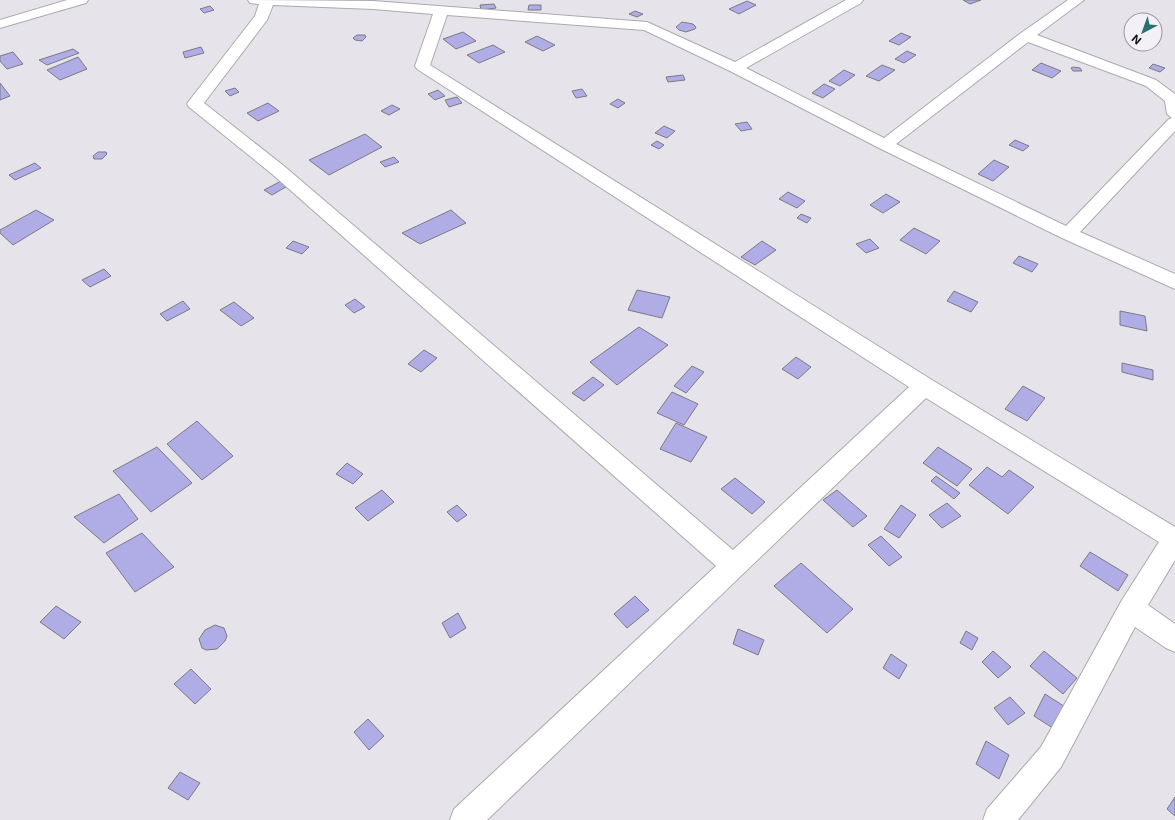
<svg xmlns="http://www.w3.org/2000/svg" width="1175" height="820" viewBox="0 0 1175 820" font-family="Inter,sans-serif">
	<style>
		.building { fill: #aface6; stroke: #7b7b82 }
		.lines { fill: none; stroke-linecap: round; stroke-linejoin: round }
		.minor-casing { stroke: #aca9af; stroke-width: 2 }
		.minor { fill: #fff; fill-rule: evenodd }
	</style>
	<rect width="100%" height="100%" fill="#e7e3ea"/>
	<path class="building" d="M963 0H981L970 4Z
		M747 1 756 5 739 14 729 9Z
		M494 4 496 8 481 10 480 5Z
		M529 5H541V10H528Z
		M210 6 214 10 204 13 200 9Z
		M635 11 643 14 637 17 629 14Z
		M682 22 693 24 696 27 695 29 686 32 679 30 676 27Z
		M463 32 476 41 456 49 443 39Z
		M901 33 911 37 899 45 889 41Z
		M357 35H365L366 37 362 41 355 40 353 38Z
		M537 36 555 45 543 51 525 42Z
		M493 45 505 52 479 63 467 55Z
		M201 47 204 53 185 58 183 52Z
		M73 49 79 53 47 65 39 60Z
		M907 51 916 55 904 63 895 59Z
		M13 52 23 64 7 69 0 61V56Z
		M78 57 87 69 60 80 47 70Z
		M1041 63 1061 71 1052 78 1032 70Z
		M1153 64 1165 68 1160 72 1149 68Z
		M882 65 895 70 879 81 866 76Z
		M1073 67 1080 68 1082 71H1073L1071 68Z
		M844 70 855 75 840 86 829 81Z
		M683 75 685 80 668 82 666 77Z
		M0 83 10 96 0 100Z
		M824 84 835 89 823 98 812 93Z
		M235 88 239 92 230 96 225 91Z
		M582 89 587 96 576 98 572 91Z
		M438 90 445 96 435 100 428 94Z
		M457 97 462 103 449 107 445 100Z
		M618 99 625 103 618 108 610 104Z
		M268 103 279 111 258 121 247 113Z
		M392 105 400 109 389 115 381 111Z
		M747 122 752 129 741 131 735 124Z
		M664 126 675 131 667 138 655 133Z
		M365 134 382 147 329 175 309 160Z
		M1015 140 1029 146 1023 151 1009 145Z
		M657 141 664 145 659 149 651 145Z
		M98 152H106L107 154 102 159H94L93 156Z
		M394 157 399 162 385 167 380 162Z
		M994 160 1009 167 993 181 978 174Z
		M35 163 41 168 15 180 9 175Z
		M283 180 291 184 272 195 264 190Z
		M788 192 805 201 797 208 779 199Z
		M886 194 900 202 883 213 870 205Z
		M36 210 54 220 13 245 0 233V230Z
		M451 210 466 223 420 244 402 233Z
		M801 214 811 218 807 223 797 218Z
		M914 228 940 241 926 254 900 240Z
		M870 239 879 248 866 253 856 244Z
		M293 241 309 247 302 254 286 248Z
		M762 241 776 250 755 265 741 257Z
		M1019 256 1038 264 1032 272 1013 263Z
		M104 269 111 276 90 287 82 280Z
		M637 290 670 297 662 318 628 310Z
		M954 291 978 302 971 312 947 301Z
		M355 299 365 307 354 313 345 305Z
		M183 301 190 309 167 321 160 314Z
		M234 302 254 318 241 326 220 310Z
		M1120 311 1145 316 1147 331 1120 325Z
		M639 327 668 345 617 385 590 362Z
		M424 350 437 358 421 372 408 364Z
		M796 357 811 367 798 379 782 369Z
		M1122 363 1153 370V380L1122 372Z
		M692 366 704 372 686 393 674 386Z
		M593 377 604 385 584 401 572 393Z
		M1023 386 1045 398 1027 421 1005 409Z
		M672 392 698 404 684 425 657 413Z
		M197 421 233 456 202 480 167 444Z
		M676 423 707 437 691 462 660 449Z
		M157 447 192 483 151 512 113 471Z
		M938 447 972 469 957 486 923 463Z
		M347 463 363 474 353 484 336 474Z
		M987 467 1002 477 1009 470 1034 487 1008 514 969 485Z
		M936 476 960 493 954 499 931 481Z
		M735 478 765 502 752 514 721 489Z
		M382 490 394 502 368 521 355 508Z
		M837 490 867 516 853 527 823 500Z
		M119 494 138 519 104 543 74 517Z
		M947 503 961 516 942 528 929 515Z
		M457 505 467 515 457 522 447 512Z
		M901 505 916 515 899 538 884 529Z
		M142 533 174 567 135 592 106 553Z
		M881 536 902 557 889 566 868 545Z
		M1090 552 1128 575 1118 591 1080 566Z
		M801 563 853 609 827 633 774 586Z
		M635 596 649 610 627 628 614 614Z
		M56 606 81 622 64 639 40 622Z
		M458 613 466 628 450 638 442 623Z
		M215 625 224 628 227 636 225 641 217 649 206 650 202 648 199 639 205 630Z
		M738 629 764 640 758 655 733 644Z
		M966 631 978 638 972 650 960 643Z
		M993 651 1011 667 998 678 982 662Z
		M1044 651 1077 678 1063 694 1030 666Z
		M891 654 907 665 899 679 883 668Z
		M191 669 211 689 195 704 174 684Z
		M1045 694 1070 710 1059 732 1034 716Z
		M1010 697 1025 713 1008 725 994 708Z
		M368 719 384 736 369 750 354 732Z
		M986 741 1009 755 999 779 976 764Z
		M180 772 200 783 188 800 168 788Z
		M1175 797V816L1167 809Z"/>
	<g class="lines">
		<g class="minor-casing">
			<path id="minor" d="M67 0H88L86 3 0 28V20Z
				M248 0 373 1 647 22 735 62 846 0H863L861 3 746 68 884 138 1021 33 1068 0H1084L1037 35 1156 80 1175 94V131L1080 232 1175 274V289L1062 238 879 148 730 71 644 30 447 15 430 65 932 380 1175 527V560L1148 605 1175 624V652L1166 648 1135 627 1061 767 1018 820H983L987 809 1041 747 1122 600 1159 542 926 398 487 820H450L454 809 716 566 272 174 189 107 187 104 189 101 255 16 259 4 250 3ZM273 5 373 9 433 14 415 66 417 69 909 387 733 550 284 166 204 103 267 20ZM1028 42 1146 86 1165 101 1167 114 1172 118 1169 119 1066 226 896 144Z"/>
		</g>
		<use href="#minor" class="minor"/>
	</g>
	<g transform="translate(1143 32) rotate(221)"><circle r="19" fill="#f4f0f7" stroke="#9a969c"/>
	<path d="M0-3L7 15L0 10L-7 15Z" fill="#287272"/>
	<text y="-6" font-size="11" font-weight="bold" text-anchor="middle" fill="#121013">N</text>
	</g>
</svg>
